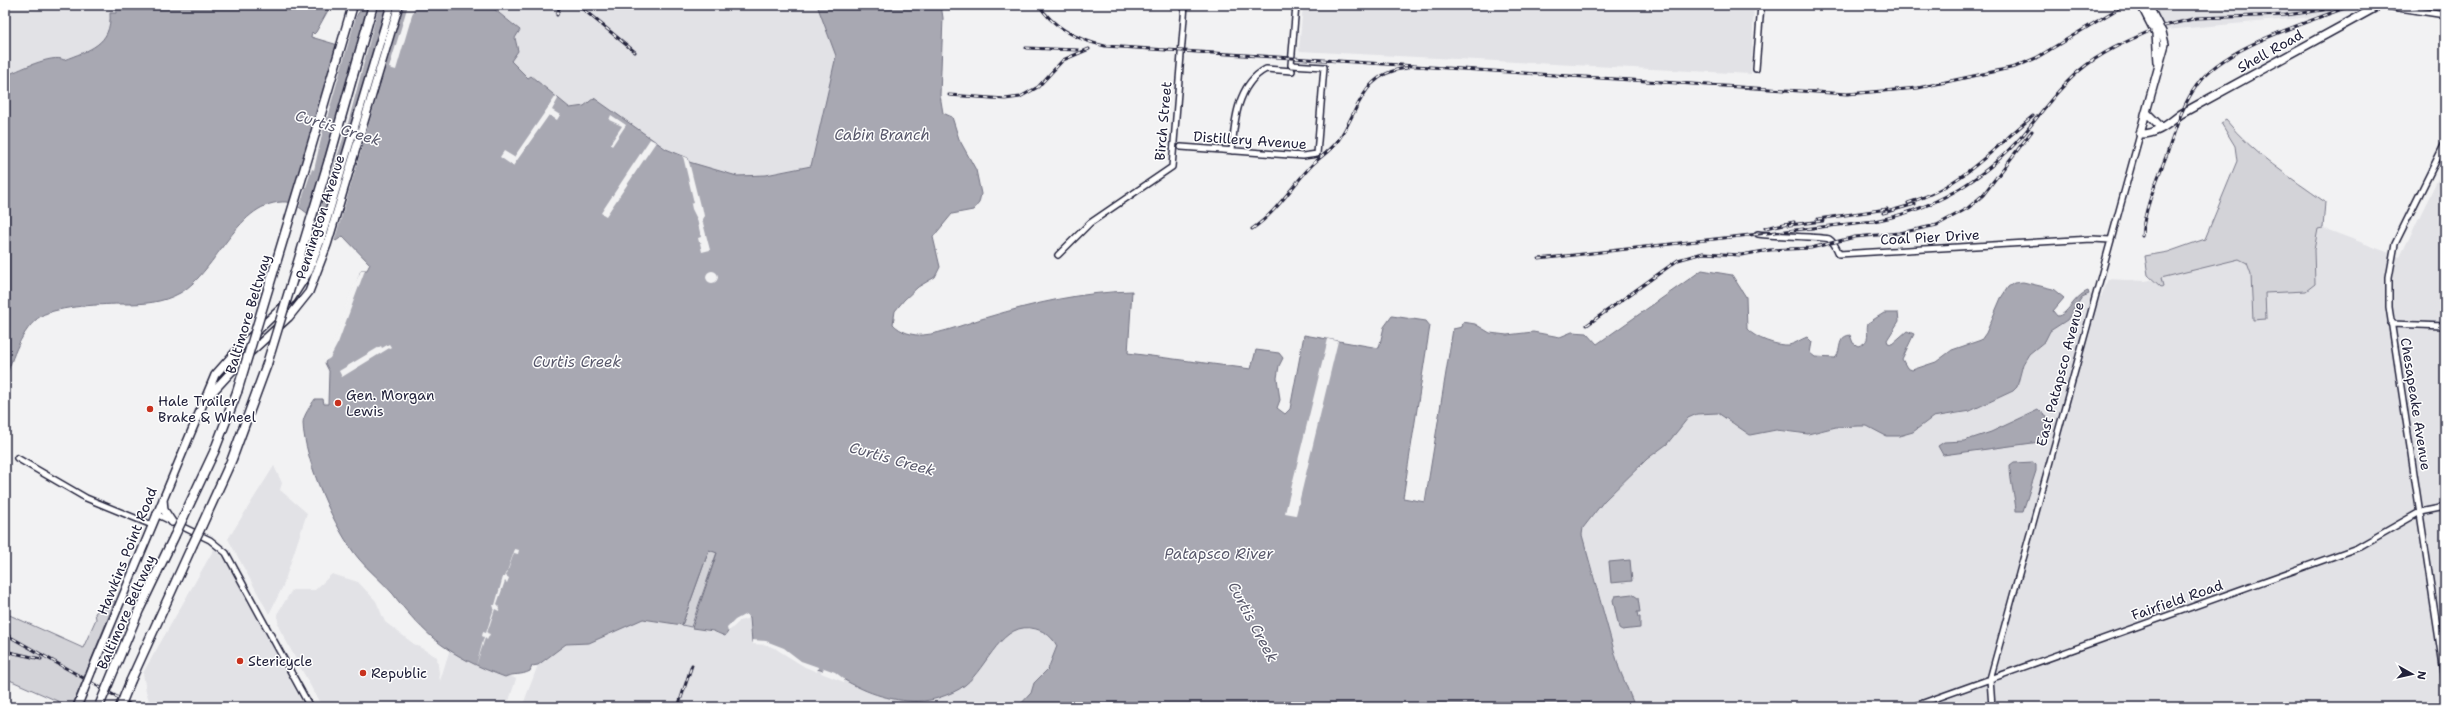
<svg xmlns="http://www.w3.org/2000/svg" width="2450" height="712" viewBox="0 0 2450 712" font-family="'Shantell Sans',sans-serif">
	<style>
		.built { fill: #e2e2e6 }
		.green { fill: #d3d3d8; stroke: #7a7a8a }
		.water { fill: #a8a8b2; stroke: #727282 }
		.pier { fill: #f2f2f3 }
		.lines { fill: none; stroke-linecap: round; stroke-linejoin: round }
		.minor-casing { stroke: #22223b; stroke-width: 8 }
		.major-casing { stroke: #22223b; stroke-width: 10 }
		.highway-casing { stroke: #22223b; stroke-width: 11 }
		.minor { stroke: #fff; stroke-width: 5 }
		.major { stroke: #fff; stroke-width: 7 }
		.highway { stroke: #fff; stroke-width: 8 }
		.rail-casing { stroke: #22223b; stroke-width: 3 }
		.rail { stroke: #fff; stroke-width: 1.5; stroke-dasharray: 4.5; stroke-linecap: butt }
		.major-bridge-casing { stroke: #22223b; stroke-width: 10; stroke-linecap: butt }
		.highway-bridge-casing { stroke: #22223b; stroke-width: 11; stroke-linecap: butt }
		.major-bridge { stroke: #fff; stroke-width: 7 }
		.highway-bridge { stroke: #fff; stroke-width: 8 }
		.poi-dot { fill: #c8321e; stroke: #fff; stroke-width: 1.5 }
		.labels { text-anchor: middle; dominant-baseline: central; stroke-width: 3; stroke-linejoin: round; paint-order: stroke }
		.street-label { font-size: 14px; fill: #22223b; stroke: #fff }
		.poi-label { font-size: 14px; fill: #22223b; stroke: #fff; text-anchor: start }
		.water-label { font-size: 15px; font-style: italic; fill: #58586b; stroke: #fff }
	</style>
	<rect width="100%" height="100%" fill="#f2f2f3"/>
	<filter id="ink" filterUnits="userSpaceOnUse"><feTurbulence type="fractalNoise" baseFrequency=".025" numOctaves="2"/><feDisplacementMap in="SourceGraphic" scale="8" xChannelSelector="R" yChannelSelector="G"/><feConvolveMatrix kernelMatrix="1 2 1 2 8 2 1 2 1" color-interpolation-filters="sRGB"/></filter>
	<g filter="url(#ink)">
		<path class="built" d="M5 5H116V13H110L111 23 107 38 97 46 64 60 21 69 5 76Z
			M489 5H818L836 56 811 166 766 175 737 176 722 173 689 162 688 158 666 149 594 98 584 106 570 108 531 76 528 78 510 61 518 51 515 38 520 29Z
			M1303 5H1754L1751 74 1299 51Z
			M2152 5H2365L2353 11 2302 18 2165 30Z
			M2445 164V707H1635L1619 668 1593 572 1581 540 1583 529 1604 501 1647 459 1667 444 1688 418 1697 414 1718 413 1734 425 1799 434H1808L1836 427 1859 426H1867L1886 436H1899L1913 432 1933 417 1970 411 2013 391 2017 387 2023 364 2029 354 2045 341 2050 331 2067 320 2082 297 2089 294 2101 297 2108 279 2145 281 2161 278 2323 228 2400 257Z
			M274 466 282 483 280 490 307 513 283 586 269 614 228 539Z
			M214 549 230 564 304 707H151L146 691 143 673Z
			M332 574 358 582 376 601 385 622 414 644 437 657 440 681 450 649 487 670 505 677 509 675 516 679 507 707H322L279 628 277 614 292 590H315Z
			M746 616 750 618 752 639 767 643 815 669 896 699 924 701 937 699 965 685 1005 635 1020 627 1039 630 1054 639 1057 646 1048 669 1034 683 1031 693 1018 707H522L538 665 566 644 589 643 643 619 682 625 720 634Z"/>
		<path class="green" d="M2226 120C2253 154 2290 177 2325 202L2323 228 2318 229 2314 250 2315 284 2306 291 2265 293 2266 319 2253 320 2251 274 2247 263 2239 259 2161 278 2163 286 2161 287 2148 275 2145 256 2168 252 2205 239 2237 161 2235 146 2221 123Z
			M709 550 717 552 691 627 682 625Z
			M112 600 115 601 72 707H61L62 703 5 678V613L83 648 96 619 95 613Z"/>
		<path class="water" d="M116 5H143L144 7 170 5H331L316 32 314 34 312 32 311 37 338 45 359 12 370 5H489L520 30 515 38 518 51 511 61 528 78 531 76 570 108 584 106 594 98 666 149 688 158 689 162 737 176 766 175 811 166 836 56 817 5H941L943 18 940 95 943 113 952 117 959 139 976 170 981 194 979 203 973 210 952 214 933 237 940 267 935 277 918 287 904 300 895 311 893 324C900 332 913 336 923 335 941 334 970 322 988 317 1035 303 1082 292 1132 291L1128 353 1251 369 1256 350 1279 353 1283 358 1279 366 1277 378 1280 400 1277 408 1285 414 1290 409 1304 335 1379 348 1384 327 1392 316 1426 321 1430 326 1403 498 1425 502 1453 329 1462 327 1463 322 1475 324 1490 333 1507 335 1533 332 1560 337 1572 332 1587 333 1597 344 1702 270 1732 275 1746 297 1747 329C1755 338 1776 346 1789 345 1795 344 1801 339 1807 337L1812 342 1810 353 1815 357 1835 358C1842 352 1836 337 1850 335L1853 343 1858 346C1873 341 1865 333 1868 323L1884 313H1898L1899 321 1887 340 1888 343 1892 344 1907 331 1914 334 1902 359 1907 368 1912 370 1936 362 1952 350 1981 340 1986 333 2001 298 2008 287 2014 283 2023 282 2053 289 2064 298 2053 311 2057 316C2067 316 2074 296 2088 291L2089 294 2082 297 2067 320 2050 331 2045 341 2029 354 2023 364 2017 387 2013 391 1970 411 1933 417 1913 432 1899 436H1886L1867 426H1859L1836 427 1808 434 1776 430 1750 435 1718 413 1697 414 1688 418 1667 444 1647 459 1604 501 1583 528 1582 535 1619 668 1635 707H1018L1031 693 1034 683 1048 669 1057 646C1052 637 1046 632 1036 629 1002 619 988 667 965 685 958 691 947 695 938 698 914 706 880 698 858 687 849 683 840 677 831 673 822 670 813 669 805 664 787 655 774 643 752 642L750 618 746 616 732 626 725 636 713 631 692 628 717 553 709 550 682 625 643 619 589 643 566 644 538 665 532 666 530 671C521 676 513 673 505 677 480 668 453 655 433 638 417 624 405 610 393 594 382 581 369 571 359 559 335 531 304 459 303 423 303 416 311 405 315 399H323L324 404H328L329 371 325 363 337 339 361 270H367L370 264 343 236 336 241C325 231 301 203 287 202 237 199 218 271 180 293 162 303 144 304 124 304 105 304 57 306 41 316 21 329 13 358 5 379V76C17 71 53 53 64 60 89 50 112 45 110 13H116Z
			M2038 410 2047 416V422L2040 442 1943 455 1938 446 1944 442 1964 441 1991 432Z
			M2033 462 2036 465V471L2023 511H2016C2015 496 2010 482 2010 466L2014 463Z
			M1630 560 1632 581 1611 583 1609 562Z
			M1632 594 1638 598 1640 612H1637L1638 617H1640V628L1622 630 1619 628 1613 600 1615 596Z"/>
		<path class="pier" d="M371 5H379L348 123 315 225 309 218Z
			M389 5H404L334 242 322 231Z
			M408 5H415L396 70 389 68Z
			M358 10 330 107H331L328 118 326 117 314 170 312 169 299 208 291 205 303 165H301L318 114H316L348 25Z
			M556 96 558 99 552 110 560 115 557 120 549 115 513 166 500 157 504 151 514 157Z
			M611 115 626 125 612 146 610 144 622 126 609 120Z
			M650 139 656 142 606 216 601 213Z
			M683 156 688 158 700 206H702L704 216 702 219 710 250 702 252 700 243 702 242H699L698 238 701 237 697 219 692 209 691 204 694 203Z
			M361 270H365L338 343 330 358 324 362 337 335 345 307Z
			M706 277a6 6 0 1 1 12 0a6 6 0 1 1-12 0Z
			M1328 339 1338 341 1296 515 1285 513Z
			M389 344 391 347 342 377 339 371 381 346 382 348Z
			M515 549 519 550 518 554 514 553 506 576 509 578 507 583 505 581 497 604 500 607 499 611 495 609 487 633 490 634 487 640 485 638 476 666 484 637 482 636 483 632 486 633 494 608 493 605H495L503 577H505Z
			M746 614 749 618 740 621 728 632 727 628 735 620Z
			M752 640 766 641 784 648 801 661 818 667 817 672 805 667 776 649 766 645 753 644Z
			M824 668 835 672 844 679V682L821 673Z"/>
		<g class="lines">
			<g class="minor-casing">
				<path id="minor" d="M2379 5 2445 15
					M1756 69 1761 5
					M2445 143 2395 244 2389 278V307L2445 680
					M1181 147 1303 156 1317 154 1324 67 1291 65 1296 5
					M1232 151C1234 123 1237 84 1266 69L1292 71
					M1758 234C1770 236 1825 237 1829 239 1834 242 1837 249 1839 254L2092 239 2111 240
					M1058 255 1090 223 1172 167 1185 5
					M2391 324 2445 326
					M17 458 86 498 152 525
					M156 514 210 540 226 553 310 707
					M1912 707 2357 548 2420 512 2445 507
					M1992 707 1990 679 2141 131"/>
			</g>
			<g class="major-casing">
				<path id="major" d="M2141 5 2156 34 2158 62
					M2146 112 2160 126
					M2141 130 2165 44 2162 32 2148 5
					M2140 134C2157 135 2169 123 2181 114L2380 5
					M206 399 244 358 289 317 309 292 327 245 399 5
					M163 499 164 510 172 522
					M92 670 215 375 238 349 291 299 309 271 320 242 391 5
					M77 707 84 690"/>
			</g>
			<g class="highway-casing">
				<path id="highway" d="M309 154 353 5
					M329 160 373 5
					M184 516 214 452 237 392
					M202 525 232 459 267 364
					M114 670 139 610 174 537
					M131 680 192 546"/>
			</g>
			<use href="#minor" class="minor"/>
			<use href="#major" class="major"/>
			<use href="#highway" class="highway"/>
			<g class="rail-casing">
				<path id="rail" d="M578 5 635 52
					M1039 5C1054 29 1078 40 1105 46L1847 94 1918 88 2015 67 2036 58 2124 5
					M557 15 560 5
					M2164 26 2197 18 2286 15 2330 9
					M1026 48 1078 50
					M949 95 1005 99 1020 97 1038 87 1063 60 1089 49
					M1908 203C1962 186 1991 150 2033 116
					M1883 213 1915 204
					M1818 219 1887 209
					M1789 225 1823 221
					M1765 228 1794 222
					M1252 229C1277 212 1291 187 1312 165 1320 157 1330 151 1337 142 1359 113 1360 73 1407 68
					M2142 235C2145 207 2157 180 2167 154 2175 131 2182 105 2197 85 2224 46 2308 23 2352 5
					M1539 259 1874 221C1933 210 1983 180 2023 135 2041 113 2057 90 2079 71 2100 53 2125 42 2150 31
					M1587 325 1678 260 1703 253 1741 255 1770 250 1811 248 1855 237 1900 233 1937 225 1968 208 1983 195 2032 131
					M5 634 135 707
					M5 651 41 659
					M678 707 692 665"/>
			</g>
			<use href="#rail" class="rail"/>
			<g class="major-bridge-casing">
				<path id="major-bridge" d="M84 690 92 670"/>
			</g>
			<g class="highway-bridge-casing">
				<path id="highway-bridge" d="M267 364 329 160
					M237 392 309 154
					M174 537 184 516
					M192 546 202 525
					M100 704 114 670
					M120 707 131 680"/>
			</g>
			<use href="#major-bridge" class="major-bridge"/>
			<use href="#highway-bridge" class="highway-bridge"/>
		</g>
	</g>
	<g class="poi-dot">
		<circle cx="338" cy="403" r="4"/>
		<circle cx="150" cy="409" r="4"/>
		<circle cx="240" cy="661" r="4"/>
		<circle cx="363" cy="673" r="4"/>
	</g>
	<g class="labels">
		<g class="street-label">
			<text transform="translate(2270 51) rotate(-29)">Shell Road</text>
			<text transform="translate(1163 121) rotate(-85)">Birch Street</text>
			<text transform="translate(1250 140) rotate(4)">Distillery Avenue</text>
			<text transform="translate(320 217) rotate(-72)">Pennington Avenue</text>
			<text transform="translate(1930 237) rotate(-3)">Coal Pier Drive</text>
			<text transform="translate(248 314) rotate(-73)">Baltimore Beltway</text>
			<text transform="translate(2060 374) rotate(-75)">East Patapsco Avenue</text>
			<text transform="translate(2416 404) rotate(81)">Chesapeake Avenue</text>
			<text transform="translate(127 551) rotate(-68)">Hawkins Point Road</text>
			<text transform="translate(2177 600) rotate(-19)">Fairfield Road</text>
			<text transform="translate(126 612) rotate(-66)">Baltimore Beltway</text>
		</g>
		<g class="poi-label">
			<text x="346" y="395">Gen. Morgan<tspan x="346" dy="16">Lewis</tspan></text>
			<text x="158" y="401">Hale Trailer<tspan x="158" dy="16">Brake &amp; Wheel</tspan></text>
			<text x="248" y="661">Stericycle</text>
			<text x="371" y="673">Republic</text>
		</g>
		<g class="water-label">
			<text transform="translate(338 128) rotate(17)">Curtis Creek</text>
			<text x="882" y="135">Cabin Branch</text>
			<text x="577" y="362">Curtis Creek</text>
			<text transform="translate(892 459) rotate(16)">Curtis Creek</text>
			<text x="1219" y="554">Patapsco River</text>
			<text transform="translate(1253 622) rotate(62)">Curtis Creek</text>
		</g>
	</g>
	<rect width="2450" height="712" fill="none" stroke="#fff" stroke-width="20"/>
	<rect x="10" y="10" width="2430" height="692" fill="none" stroke="#22223b" stroke-width="1.5" filter="url(#ink)"/>
	<g transform="translate(2412 674) rotate(98)" stroke="#ffffff" stroke-width="3" paint-order="stroke">
	<path d="M0-3L7 15L0 10L-7 15Z" fill="#22223b"/>
	<text y="-6" font-size="11" font-weight="bold" text-anchor="middle" fill="#22223b">N</text>
	</g>
</svg>
